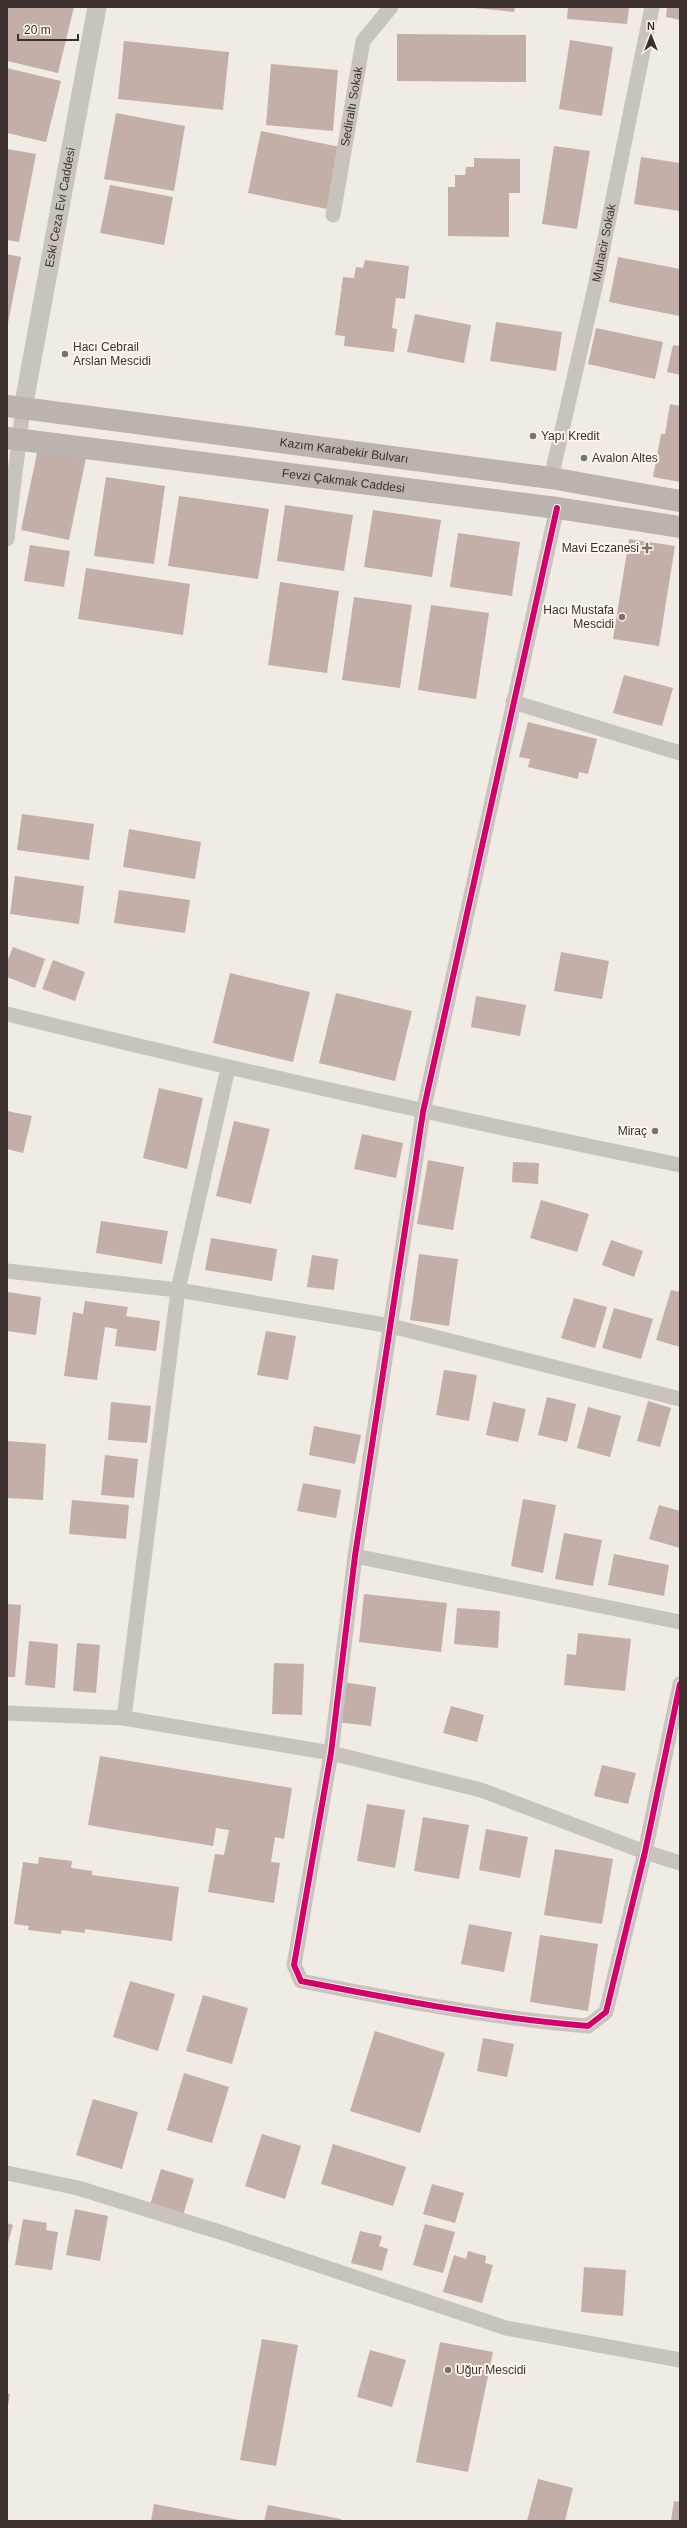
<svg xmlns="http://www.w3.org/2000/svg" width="687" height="2528" viewBox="0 0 687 2528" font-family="Arial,sans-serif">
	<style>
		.building { fill: #c3afa7 }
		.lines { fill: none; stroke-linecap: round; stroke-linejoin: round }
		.minor { stroke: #c9c3be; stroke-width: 15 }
		.tertiary { stroke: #c9c3be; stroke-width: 19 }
		.secondary { stroke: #bab3ae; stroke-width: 22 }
		.cycleway-casing { stroke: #fbf5ee; stroke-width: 8 }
		.cycleway { stroke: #d6006c; stroke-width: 6 }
		.poi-dot { fill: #7a716c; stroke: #fbf5ee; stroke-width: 1.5 }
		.labels { text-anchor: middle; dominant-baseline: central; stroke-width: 4; stroke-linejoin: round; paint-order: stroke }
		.street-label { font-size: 12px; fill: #3b302b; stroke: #fbf5ee }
		.poi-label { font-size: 12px; fill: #3b302b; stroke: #fbf5ee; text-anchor: start }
	</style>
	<rect width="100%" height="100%" fill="#f0ebe5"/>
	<path class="building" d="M7 7H74L58 73 7 61Z
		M465 7H515L514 12Z
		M568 7H629L627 24 567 19Z
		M667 7H680V20L666 17Z
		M397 34 526 35V82L397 81Z
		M570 40 613 47 602 116 559 109Z
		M124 41 229 52 223 110 118 99Z
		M271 64 338 70 333 131 266 125Z
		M7 68 61 81 46 142 7 133Z
		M116 113 185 126 174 191 104 179Z
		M261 131 340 147 327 209 248 193Z
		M554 146 590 151 577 229 542 224Z
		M7 149 36 154 19 242 7 240Z
		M641 157 680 163V211L634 204Z
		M474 158 520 159V193H509V237L448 236V187H455V175H465L466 167H474Z
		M110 185 173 197 164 245 100 233Z
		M7 254 21 257 8 323H7Z
		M618 257 680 269V316L609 302Z
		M365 260 409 266 405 299 396 298 392 328 397 329 394 352 344 346 345 336 335 335 343 277 354 278 356 267 363 268Z
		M415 314 471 325 464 363 407 352Z
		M496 322 562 332 556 371 490 361Z
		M596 328 663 342 655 379 588 364Z
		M673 345 680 346V375L667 372Z
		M670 404 680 406V482L653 477 661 434H665Z
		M38 448 86 458 69 540 21 530Z
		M106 477 165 486 154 564 94 556Z
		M179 496 269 509 258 579 168 566Z
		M285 505 353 515 344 571 277 561Z
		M373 510 441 520 432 577 364 567Z
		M458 533 520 542 512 596 450 587Z
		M629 539 675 546 659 646 613 639Z
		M30 545 70 551 64 587 24 581Z
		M86 568 190 584 183 635 78 619Z
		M280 582 339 591 327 673 268 665Z
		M354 597 412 605 400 688 342 680Z
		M431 605 489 613 476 699 418 690Z
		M624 675 673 688 662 726 613 713Z
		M528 722 597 739 588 774 579 772 578 779 528 767 530 759 519 757Z
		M22 814 94 824 89 860 17 850Z
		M129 829 201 842 195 879 123 867Z
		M15 876 84 886 79 924 10 914Z
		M119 890 190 900 185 933 114 923Z
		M13 947 45 959 35 988 7 977V962Z
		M561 952 609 961 602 999 554 991Z
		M53 960 85 972 75 1001 42 989Z
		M230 973 310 992 293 1062 213 1043Z
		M336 993 412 1011 395 1081 319 1063Z
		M476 996 526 1005 520 1036 471 1027Z
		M159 1088 203 1098 187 1169 143 1158Z
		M7 1111 32 1116 23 1153 7 1149Z
		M234 1121 270 1129 251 1204 216 1196Z
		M362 1134 403 1143 396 1178 354 1169Z
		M428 1160 464 1167 453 1230 417 1224Z
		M513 1162 539 1163 538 1184 512 1182Z
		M541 1200 589 1214 577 1252 530 1238Z
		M101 1221 168 1231 162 1264 96 1253Z
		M211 1238 277 1249 272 1281 205 1270Z
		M611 1240 643 1251 634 1277 602 1265Z
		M419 1254 458 1259 449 1326 410 1320Z
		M312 1255 338 1259 334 1290 307 1287Z
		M671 1290 680 1292V1347L656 1340Z
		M7 1292 41 1297 36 1335 7 1331Z
		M574 1298 607 1307 595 1348 561 1338Z
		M85 1301 128 1307 126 1316 160 1321 156 1351 115 1346 117 1329 105 1327 97 1380 64 1376 73 1312 83 1314Z
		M614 1308 653 1319 641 1359 602 1348Z
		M266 1331 296 1336 288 1380 257 1375Z
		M444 1370 477 1375 469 1421 436 1415Z
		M547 1397 576 1404 567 1442 538 1435Z
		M648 1401 671 1408 660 1447 637 1441Z
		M111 1402 151 1406 147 1443 108 1440Z
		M493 1402 526 1409 518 1442 486 1435Z
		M588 1407 621 1416 610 1457 577 1448Z
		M314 1426 361 1435 355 1464 309 1455Z
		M7 1441 46 1444 43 1500 7 1498Z
		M105 1455 138 1459 134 1498 101 1495Z
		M303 1483 341 1490 336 1518 297 1511Z
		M523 1499 556 1505 543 1573 511 1566Z
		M72 1500 129 1505 126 1539 69 1534Z
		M659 1505 680 1511V1548L649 1539Z
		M564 1533 602 1540 593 1586 555 1579Z
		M614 1554 669 1565 664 1596 608 1585Z
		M364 1594 447 1603 441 1652 359 1642Z
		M7 1604 21 1605 15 1677H7Z
		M457 1608 500 1611 498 1648 454 1644Z
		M578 1633 631 1639 625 1691 564 1685 567 1654 576 1655Z
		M29 1641 58 1644 55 1688 25 1685Z
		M77 1643 100 1645 96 1693 73 1691Z
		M274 1663 304 1664 302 1715 272 1714Z
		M342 1682 376 1687 371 1726 336 1722Z
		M451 1706 484 1715 477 1742 443 1733Z
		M100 1756 292 1788 284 1839 275 1837 271 1862 280 1863 274 1903 208 1892 215 1854 224 1855 229 1830 216 1828 213 1846 88 1825Z
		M602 1765 636 1773 628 1804 594 1796Z
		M367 1804 405 1810 395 1868 357 1861Z
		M423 1817 469 1825 459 1879 414 1871Z
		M486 1829 528 1837 520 1878 479 1870Z
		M555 1849 613 1859 602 1924 544 1915Z
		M39 1857 72 1861 71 1868 92 1871V1875L179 1887 172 1941 85 1929V1933L62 1930 61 1934 28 1930 29 1926 14 1924 23 1862 38 1864Z
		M469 1924 512 1932 504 1972 461 1964Z
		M540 1935 598 1944 588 2011 530 2002Z
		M130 1981 175 1994 158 2051 113 2037Z
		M203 1995 248 2008 232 2064 186 2051Z
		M375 2031 445 2053 420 2133 350 2111Z
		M483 2038 514 2044 507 2077 477 2071Z
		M184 2073 229 2087 212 2143 167 2130Z
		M93 2099 138 2112 122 2169 76 2155Z
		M262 2134 301 2146 285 2199 245 2186Z
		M333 2144 406 2167 393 2206 321 2184Z
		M161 2169 194 2179 183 2215 150 2205Z
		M432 2184 464 2193 455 2223 423 2214Z
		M75 2209 108 2216 100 2261 66 2255Z
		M23 2219 47 2223 46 2230 58 2232 52 2270 15 2265Z
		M7 2223 13 2225 7 2246Z
		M425 2224 455 2232 443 2273 413 2265Z
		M360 2231 382 2236 379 2246 388 2249 382 2271 351 2263Z
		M468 2251 486 2256 485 2263 493 2265 482 2303 443 2292 454 2255 466 2259Z
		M584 2267 626 2270 623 2316 581 2312Z
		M262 2339 298 2345 276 2466 240 2460Z
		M440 2342 493 2352 468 2472 416 2462Z
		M370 2350 406 2360 392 2407 357 2397Z
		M7 2393 10 2394 8 2406H7Z
		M538 2479 573 2488 565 2521H527Z
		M674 2501 680 2502V2521H671Z
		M154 2504 239 2520V2521H151Z
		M268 2505 341 2519V2521H264Z"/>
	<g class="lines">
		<g class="minor">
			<path id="s1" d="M333 215 363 41 391 7"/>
			<path id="s2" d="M551 478 595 287 652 7"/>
			<path d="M557 508 423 1112 355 1556 331 1753 294 1965 301 1981C397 2000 491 2018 588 2026L606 2012 645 1852 680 1684"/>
			<path d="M7 539 23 408"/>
			<path d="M513 702 680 753"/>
			<path d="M7 1014C230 1069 455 1119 680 1165"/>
			<path d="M7 1271 178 1290 391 1326 680 1399"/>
			<path d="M355 1556 680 1622"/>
			<path d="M7 1713 124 1718 331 1753 481 1790 645 1852 680 1863"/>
			<path d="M124 1718 178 1290 228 1068"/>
			<path d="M7 2173 78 2188 223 2233 506 2328 680 2360"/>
		</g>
		<path class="tertiary" id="s3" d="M23 408 97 7"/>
		<g class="secondary">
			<path id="s4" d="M7 406 551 478 680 501"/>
			<path id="s5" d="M7 438 557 508 680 527"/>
		</g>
		<g class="cycleway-casing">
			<path id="cycleway" d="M557 508 423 1112 355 1556 331 1753 294 1965 301 1981C397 2000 491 2018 588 2026L606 2012 645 1852 680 1684"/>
		</g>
		<use href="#cycleway" class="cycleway"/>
	</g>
	<g class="poi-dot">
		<circle cx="65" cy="354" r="4"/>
		<circle cx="533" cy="436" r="4"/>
		<circle cx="584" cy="458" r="4"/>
		<path d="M645 542h4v4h4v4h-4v4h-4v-4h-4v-4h4z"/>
		<circle cx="622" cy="617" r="4"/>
		<circle cx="655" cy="1131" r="4"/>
		<circle cx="448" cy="2370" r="4"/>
	</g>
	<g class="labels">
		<g class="street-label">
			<text stroke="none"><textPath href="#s1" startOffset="110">Sediraltı Sokak</textPath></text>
			<text stroke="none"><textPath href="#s3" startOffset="204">Eski Ceza Evi Caddesi</textPath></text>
			<text stroke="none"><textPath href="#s2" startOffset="241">Muhacir Sokak</textPath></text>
			<text stroke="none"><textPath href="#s4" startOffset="340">Kazım Karabekir Bulvarı</textPath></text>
			<text stroke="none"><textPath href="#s5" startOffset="339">Fevzi Çakmak Caddesi</textPath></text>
		</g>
		<g class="poi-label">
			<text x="73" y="347">Hacı Cebrail<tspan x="73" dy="14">Arslan Mescidi</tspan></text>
			<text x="541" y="436">Yapı Kredit</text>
			<text x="592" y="458">Avalon Altes</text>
			<text x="639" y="548" text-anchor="end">Mavi Eczanesi</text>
			<text x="614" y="610" text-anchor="end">Hacı Mustafa<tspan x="614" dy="14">Mescidi</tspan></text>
			<text x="647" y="1131" text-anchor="end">Miraç</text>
			<text x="456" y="2370">Uğur Mescidi</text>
		</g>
	</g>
	<rect width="687" height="2528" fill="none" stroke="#3b302b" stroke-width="16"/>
	<g transform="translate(651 36)" stroke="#fbf5ee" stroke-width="3" paint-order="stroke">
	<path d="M0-3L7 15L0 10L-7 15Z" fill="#3b302b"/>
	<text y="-6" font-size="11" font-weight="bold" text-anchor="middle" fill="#3b302b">N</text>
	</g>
	<path d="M18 34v6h60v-6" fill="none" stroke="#3b302b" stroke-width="2"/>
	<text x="24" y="34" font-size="12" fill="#3b302b" stroke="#fbf5ee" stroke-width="3" paint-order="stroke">20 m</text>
</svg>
